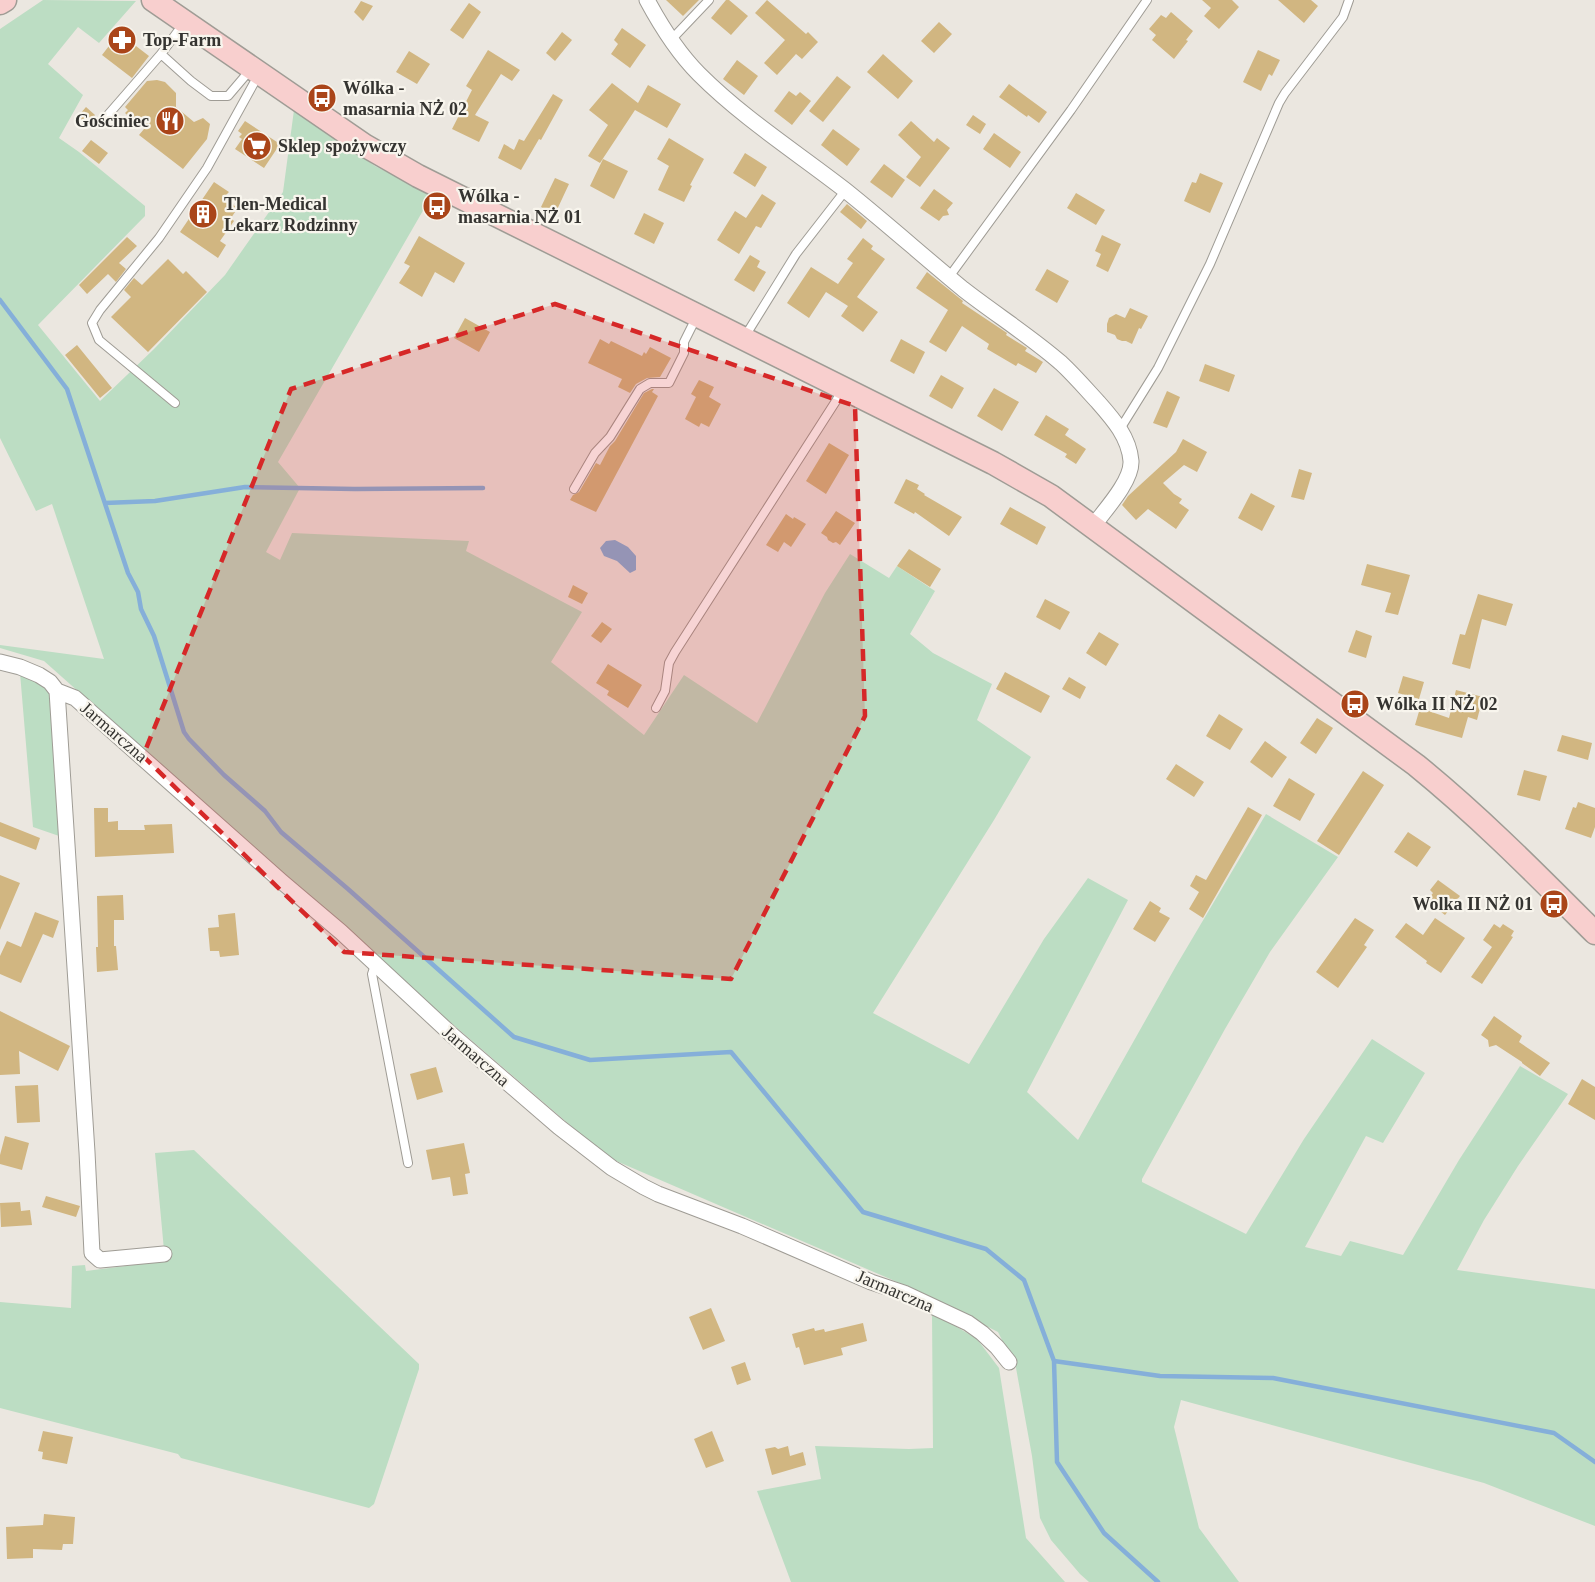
<svg xmlns="http://www.w3.org/2000/svg" width="1595" height="1582" viewBox="0 0 1595 1582" font-family="Georgia,serif">
	<style>
		.green { fill: #bcddc3 }
		.water { fill: #85afd9 }
		.lines { fill: none; stroke-linecap: round; stroke-linejoin: round }
		.stream { stroke: #85afd9; stroke-width: 4.5 }
		.building { fill: #d1b681 }
		.lane-casing { stroke: #9f9c95; stroke-width: 10 }
		.street-casing { stroke: #9f9c95; stroke-width: 17 }
		.secondary-casing { stroke: #9f9c95; stroke-width: 25 }
		.lane { stroke: #fff; stroke-width: 8 }
		.street { stroke: #fff; stroke-width: 15 }
		.secondary { stroke: #f8cfce; stroke-width: 22 }
		.marked { fill: #d62828; fill-opacity: 0.2; stroke: #d62828; stroke-width: 4.5; stroke-dasharray: 12 8; stroke-linejoin: round }
		.labels { text-anchor: middle; dominant-baseline: central; stroke-width: 4.5; stroke-linejoin: round; paint-order: stroke }
		.poi-label { font-size: 18px; font-weight: bold; fill: #353431; stroke: #f8f5ed; text-anchor: start }
		.street-label { font-size: 18px; fill: #353431; stroke: #f8f5ed }
	</style>
	<rect width="100%" height="100%" fill="#ebe7e0"/>
	<path class="green" d="M43 0 136 1 99 43 78 27 48 64 83 95 59 138 79 152 145 206V216L38 325 100 401 154 349 225 275 283 192 294 110 375 166 432 195 278 462 300 488 266 552 280 560 292 533 469 541 466 551 582 612 551 662 644 735 684 675 757 723 825 593 850 554 889 578 897 566 935 591 910 634 933 653 992 684 977 720 1031 757 994 820 873 1013 969 1064 1044 939 1088 878 1128 900 1027 1092 1078 1140 1176 966 1266 814 1338 857 1270 952 1225 1029 1142 1179V1182L1246 1234 1304 1139 1372 1039 1425 1073 1383 1143 1366 1136 1305 1247 1341 1256 1350 1241 1403 1255 1459 1160 1520 1066 1568 1094 1518 1166 1484 1220 1457 1270 1595 1289V1526L1484 1483 1181 1400 1174 1427 1199 1528 1239 1582H1089L1080 1574 1051 1540 1040 1518 1032 1456 1016 1368 998 1332 911 1288 607 1157 449 1021 44 661 0 648V645L104 659 52 504 36 511 0 438V29Z
		M20 673 49 689 62 837 33 827Z
		M194 1150 419 1364V1369L374 1504 369 1508 181 1458 178 1454 0 1408V1302L71 1308 72 1266 85 1265 86 1271 165 1261 155 1153Z
		M932 1312 977 1339 999 1368 1026 1538 1065 1582H791L757 1491 821 1479 815 1446 909 1449 933 1448Z"/>
	<path class="water" d="M615 540 628 547 636 556V570L630 573 617 561 604 556 600 548 606 541Z"/>
	<g class="lines">
		<path class="stream" d="M0 300 67 389 128 573 138 592 141 609 154 636 184 732 189 739 224 775 265 811 281 832 348 889 514 1037 590 1060 731 1052 863 1212 986 1249 1024 1280 1054 1361 1160 1376 1273 1378 1554 1433 1595 1462
			M105 503 155 501 245 487 355 489 483 488
			M1054 1361 1057 1462 1104 1533 1158 1582"/>
	</g>
	<path class="building" d="M666 0H699L683 16Z
		M726 0H729L748 16 731 35 711 18Z
		M767 0 806 34 808 32 818 42 802 59 796 54 777 75 764 63 785 40 755 13Z
		M1202 0H1232L1239 7 1219 29 1204 16 1211 8Z
		M1278 0H1311L1318 6 1304 23Z
		M361 1 373 6 363 21 354 12Z
		M469 3 481 12 463 39 450 30Z
		M1171 12 1193 31 1186 40 1188 41 1174 59 1152 40 1156 35 1149 29 1161 15 1166 18Z
		M939 22 952 34 934 53 921 41Z
		M622 28 646 45 630 68 611 54 618 44 614 40Z
		M562 32 572 40 555 61 546 53Z
		M119 33 149 56 132 78 102 55Z
		M488 50 520 70 512 81 501 74 475 115 489 122 479 142 452 129 472 90 466 86Z
		M1258 50 1280 60 1272 76 1269 74 1261 91 1243 82Z
		M409 51 430 64 417 84 396 72Z
		M883 54 913 81 898 99 867 72Z
		M737 60 758 76 744 95 723 79Z
		M837 76 851 87 823 122 809 111Z
		M157 80 165 82 176 93V107L194 122 203 118 210 124 207 139 183 169 139 135 144 129 125 113 128 110 125 107 147 81Z
		M612 83 638 103 648 85 681 104 667 128 635 110 600 163 588 156 608 125 589 110Z
		M1009 84 1047 112 1039 123 1028 115 1027 117 999 97Z
		M789 91 796 96 800 92 811 101 792 125 774 111Z
		M553 94 563 100 541 140 539 139 521 170 498 158 504 144 514 150 519 139 524 141Z
		M86 107 95 115 84 128 75 120Z
		M973 115 986 124 980 134 966 125Z
		M245 121 280 144 264 168 235 149 242 139 239 137 242 134 238 131Z
		M911 121 934 142 937 138 950 148 920 187 906 177 921 157 898 135Z
		M833 129 860 149 847 166 821 145Z
		M994 133 1021 152 1010 168 983 149Z
		M669 138 704 159 690 185 692 186 684 202 658 190 669 166 657 159Z
		M91 140 108 153 99 164 82 151Z
		M745 153 767 167 755 187 733 173Z
		M603 159 628 171 614 199 590 186Z
		M884 164 905 180 892 198 870 182Z
		M1200 173 1223 183 1210 213 1184 201 1192 182 1196 183Z
		M555 178 569 184 555 214 541 207Z
		M214 182 229 192 226 195 237 209 231 218 234 221 220 241 226 245 218 258 180 232Z
		M934 189 953 203 947 210 949 215 943 216 939 221 920 208Z
		M1076 193 1105 210 1096 225 1067 208Z
		M762 194 776 203 761 228 756 226 739 254 717 240 735 211 746 218Z
		M847 204 867 221 861 229 840 212Z
		M644 213 664 223 654 244 634 234Z
		M1102 235 1121 244 1108 272 1096 266 1101 254 1095 251Z
		M419 236 465 263 454 283 435 272 422 297 399 283 410 266 404 263Z
		M127 237 137 246 119 263 126 269 116 282 108 274 87 294 79 285Z
		M863 238 873 246 871 249 885 259 857 297 878 312 863 332 841 316 848 306 826 292 809 318 787 303 811 267 838 284 853 263 847 259Z
		M750 255 760 261 757 267 766 272 754 292 734 280Z
		M168 259 183 274 186 271 207 292 148 352 111 317 131 297 124 290 134 278 142 285Z
		M1047 269 1069 281 1057 303 1035 290Z
		M927 272 963 301 962 303 1007 333 1006 335 1027 348 1025 351 1043 362 1036 373 1018 363 1016 366 987 349 989 344 962 326 946 352 929 342 948 310 916 288Z
		M1130 308 1148 316 1141 329 1139 328 1132 344 1126 341H1122L1117 339 1115 335 1107 332V324L1109 318 1116 314 1125 318Z
		M465 318 490 332 479 352 454 338Z
		M600 339 609 344 611 341 642 356 644 352 646 354 650 347 671 358 660 377 647 378 636 384 630 393 618 387 622 379 588 363Z
		M901 339 925 352 914 374 890 361Z
		M77 345 112 388 100 398 65 355Z
		M1205 364 1235 375 1229 392 1199 381Z
		M941 375 964 388 952 409 929 396Z
		M699 380 714 387 709 397 721 404 709 427 701 423 699 427 685 419 696 397 691 394Z
		M994 388 1019 402 1002 431 977 416Z
		M652 389H654L652 392 658 396 596 512 570 500 573 495 579 492 596 463 600 465 610 446 615 441 644 393Z
		M1167 391 1180 397 1167 428 1153 423Z
		M1046 415 1069 429 1065 435 1086 449 1076 464 1065 457 1067 454 1034 435Z
		M1183 439 1207 452 1197 472 1184 465 1163 483 1174 494 1182 499 1179 503 1189 510 1176 529 1148 509 1136 520 1122 505 1128 496 1176 452Z
		M829 443 849 455 826 494 806 481Z
		M1299 469 1312 473 1304 500 1291 497Z
		M906 479 919 485 917 489 925 494 924 495 962 517 949 536 915 512 914 514 894 503Z
		M1251 493 1275 506 1262 531 1238 518Z
		M1010 507 1046 527 1037 545 1000 524Z
		M836 511 855 523 840 545 836 542 833 543 828 540 827 537 821 533Z
		M786 514 793 519 794 517 806 524 791 547 784 542 778 552 766 545Z
		M909 549 941 569 930 587 897 566Z
		M1367 564 1410 575 1398 615 1385 612 1391 593 1361 585Z
		M573 585 588 593 582 604 568 597Z
		M1478 594 1513 604 1506 626 1482 619 1470 669 1452 664 1460 634 1465 635Z
		M1045 599 1070 612 1060 630 1036 617Z
		M602 622 612 629 601 643 591 636Z
		M1356 630 1372 636 1366 658 1348 652Z
		M1099 632 1119 644 1106 666 1086 653Z
		M608 664 642 685 628 708 607 695 609 691 596 683Z
		M1005 672 1050 696 1041 713 996 689Z
		M1403 676 1424 682 1419 699 1398 693Z
		M1069 677 1086 687 1080 699 1062 689Z
		M1456 690 1483 697 1477 720 1468 717 1462 738 1415 725 1420 708 1449 718Z
		M1219 714 1243 729 1230 750 1206 736Z
		M1317 718 1333 728 1316 754 1300 743Z
		M1562 735 1592 743 1588 760 1557 751Z
		M1265 741 1287 757 1272 778 1250 762Z
		M1176 764 1204 782 1194 797 1166 779Z
		M1524 770 1547 776 1540 801 1517 795Z
		M1363 771 1384 785 1339 855 1317 841Z
		M1289 778 1315 794 1300 821 1273 806Z
		M1578 802 1595 808V827L1591 838 1565 829 1573 807 1576 808Z
		M1248 807 1262 815 1203 918 1189 909 1199 892 1190 886 1196 875 1206 880Z
		M94 808H108V822L118 821V830H145L144 825 172 824 174 853 95 857Z
		M0 822 40 838 36 850 0 836Z
		M1408 832 1431 847 1417 867 1394 852Z
		M0 875 20 883 0 930Z
		M1438 880 1460 896 1445 915 1427 901 1433 893 1430 890Z
		M123 895 124 920H114V946H116L118 970 97 972 96 947H98L97 896Z
		M1150 901 1161 908 1159 912 1170 918 1155 942 1133 929Z
		M35 912 59 921 53 938 43 934 21 983 0 974V956L7 941 21 947Z
		M235 913 239 955 220 957 219 951H210L208 928 219 927 218 915Z
		M1355 918 1374 930 1364 945 1367 947 1338 988 1316 972Z
		M1435 918 1465 938 1441 973 1426 963 1427 961 1395 937 1406 923 1423 935Z
		M1494 924 1500 928 1503 924 1514 931 1511 936 1513 937 1482 984 1471 977 1492 947 1483 940Z
		M0 1011 70 1046 58 1071 19 1051 20 1074 0 1075Z
		M1494 1016 1522 1036 1519 1042 1550 1063 1540 1076 1522 1063V1062L1496 1045 1489 1047 1488 1040 1481 1035Z
		M436 1067 443 1092 417 1100 410 1074Z
		M1582 1079 1595 1087V1120L1568 1104Z
		M38 1085 40 1122 17 1123 15 1086Z
		M5 1136 29 1143 22 1170 0 1164V1155Z
		M464 1143 470 1173 465 1174 468 1194 453 1196 450 1177 432 1180 426 1150Z
		M46 1196 80 1206 76 1217 42 1207Z
		M20 1202 21 1211 30 1210 32 1225 1 1227 0 1203Z
		M711 1308 725 1341 703 1350 689 1317Z
		M863 1323 867 1341 841 1348 843 1355 804 1365 799 1347 796 1348 792 1334 814 1328 815 1331 824 1329 825 1332Z
		M745 1362 751 1380 737 1385 731 1367Z
		M43 1431 73 1437 67 1464 42 1459 43 1452 38 1451Z
		M712 1431 724 1461 706 1468 694 1439Z
		M788 1446 790 1456 803 1452 806 1465 772 1475 765 1449 775 1447 778 1449Z
		M44 1514 75 1517 73 1544H63L62 1550 33 1549V1558L7 1559 6 1527 43 1525Z"/>
	<g class="lines">
		<g class="lane-casing">
			<path id="lane" d="M671 40 709 0
				M161 54 191 81 211 96H228L251 69
				M107 116 161 54 184 23
				M949 277 1071 110 1147 0
				M744 338 796 254 845 191
				M175 403 99 340 92 323 100 310 159 238 207 168 259 74
				M1120 429 1158 368 1210 264 1279 103 1285 93 1343 17 1349 0
				M574 489 595 453 610 437 640 389 650 383H669L684 353V342L696 318
				M656 708 665 691 669 663 675 652 843 390
				M377 965 374 968 372 974 408 1163"/>
		</g>
		<g class="street-casing">
			<path id="street" d="M647 0C661 26 678 53 699 74 743 118 796 152 845 190 885 222 923 256 963 289 995 314 1030 336 1061 363 1074 375 1086 389 1098 402 1113 419 1129 437 1131 461 1132 481 1105 510 1093 526
				M0 662 20 667 39 675 50 682 57 691 75 698 281 881 341 932 452 1035 559 1127 612 1168 644 1187 658 1194 742 1226 871 1282 904 1293 968 1323 982 1333 997 1347 1009 1362
				M57 691 87 1152 92 1253 100 1260 164 1254"/>
		</g>
		<g class="secondary-casing">
			<path id="secondary" d="M153 0 364 145 418 176 993 463 1051 496 1416 765C1480 817 1537 875 1595 933
				M0 3 5 0"/>
		</g>
		<use href="#lane" class="lane"/>
		<use href="#street" class="street"/>
		<use href="#secondary" class="secondary"/>
	</g>
	<path class="marked" d="M555 304 855 406 865 716 731 979 344 952 143 756 291 389Z"/>
	<defs>
		<g id="pharmacy-disc" transform="scale(1.5)"><circle r="9.5" fill="#aa4519" stroke="#f8f5ed"/><path d="M-2-6h4v4h4v4h-4v4h-4v-4h-4v-4h4Z" fill="#fff"/></g>
		<g id="bus-disc" transform="scale(1.5)"><circle r="9.5" fill="#aa4519" stroke="#f8f5ed"/><path d="M-5-6H5V4H4V6H2V4H-2V6H-4V4H-5ZM-3.5-4V0h7V-4ZM-3.5 1.2v1.5H-2V1.2ZM2 1.2v1.5H3.5V1.2Z" fill="#fff"/></g>
		<g id="restaurant-disc" transform="scale(1.5)"><circle r="9.5" fill="#aa4519" stroke="#f8f5ed"/><path d="M-5-6h1v4h1v-4h1v4h1v-4h1v5L-1.5 .5V6h-2V.5L-5-1ZM5-6V6H3V1.5H1.5Q1.5-4 5-6Z" fill="#fff"/></g>
		<g id="supermarket-disc" transform="scale(1.5)"><circle r="9.5" fill="#aa4519" stroke="#f8f5ed"/><path d="M-6-5.5h2.5l.6 2H6L4.5 2H-2.5L-4.4-4H-6ZM-1.5 3.2a1.3 1.3 0 1 0 .1 0ZM3 3.2a1.3 1.3 0 1 0 .1 0Z" fill="#fff"/></g>
		<g id="building-disc" transform="scale(1.5)"><circle r="9.5" fill="#aa4519" stroke="#f8f5ed"/><path d="M-4-6H4V6H1V3H-1V6H-4ZM-2.5-4.3h1.7v1.8h-1.7ZM.8-4.3h1.7v1.8H.8ZM-2.5-1h1.7V.8h-1.7ZM.8-1h1.7V.8H.8Z" fill="#fff"/></g>
	</defs>
	<g fill-rule="evenodd">
		<use href="#pharmacy-disc" x="122" y="40"/>
		<use href="#bus-disc" x="322" y="98"/>
		<use href="#restaurant-disc" x="170" y="121"/>
		<use href="#supermarket-disc" x="257" y="146"/>
		<use href="#bus-disc" x="437" y="206"/>
		<use href="#building-disc" x="203" y="214"/>
		<use href="#bus-disc" x="1355" y="704"/>
		<use href="#bus-disc" x="1554" y="904"/>
	</g>
	<g class="labels">
		<g class="poi-label">
			<text x="143" y="40">Top-Farm</text>
			<text x="343" y="88">Wólka -<tspan x="343" dy="21">masarnia NŻ 02</tspan></text>
			<text x="149" y="121" text-anchor="end">Gościniec</text>
			<text x="278" y="146">Sklep spożywczy</text>
			<text x="458" y="196">Wólka -<tspan x="458" dy="21">masarnia NŻ 01</tspan></text>
			<text x="224" y="204">Tlen-Medical<tspan x="224" dy="21">Lekarz Rodzinny</tspan></text>
			<text x="1376" y="704">Wólka II NŻ 02</text>
			<text x="1533" y="904" text-anchor="end">Wolka II NŻ 01</text>
		</g>
		<g class="street-label">
			<text transform="translate(114 732) rotate(41)">Jarmarczna</text>
			<text transform="translate(476 1056) rotate(41)">Jarmarczna</text>
			<text transform="translate(895 1291) rotate(23)">Jarmarczna</text>
		</g>
	</g>
</svg>
